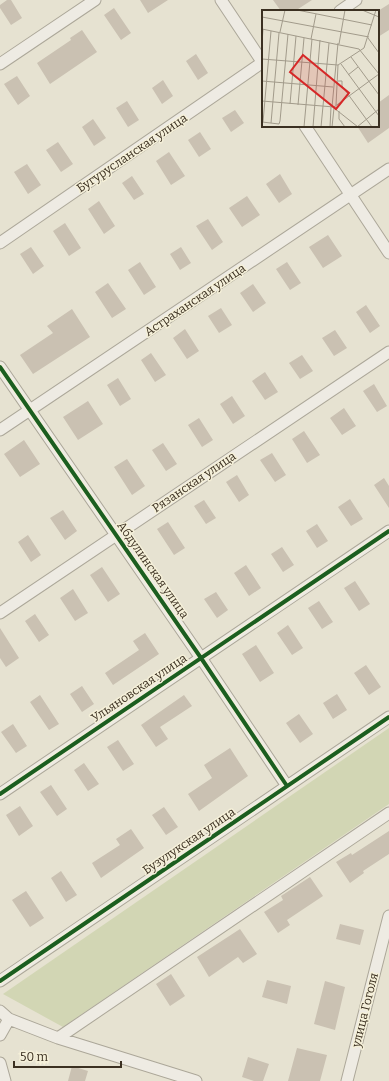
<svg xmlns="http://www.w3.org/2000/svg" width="389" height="1081" viewBox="0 0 389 1081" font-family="Bitter,serif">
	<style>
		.green { fill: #d2d6b4 }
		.building { fill: #cac1b2 }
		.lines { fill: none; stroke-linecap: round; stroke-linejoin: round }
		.minor-casing { stroke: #aca799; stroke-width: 13 }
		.minor { stroke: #eeebe3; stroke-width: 11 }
		.cycleway-casing { stroke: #f5f0d9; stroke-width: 6 }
		.cycleway { stroke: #1b5e20; stroke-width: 4 }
		.labels { text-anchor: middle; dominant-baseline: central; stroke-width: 3; stroke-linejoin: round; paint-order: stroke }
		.street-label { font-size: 12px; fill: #3b3021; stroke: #f5f0d9 }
		.inset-road { fill: none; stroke: #a29b8b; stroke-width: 1 }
		.view { fill: #d62828; fill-opacity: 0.15; stroke: #d62828; stroke-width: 2 }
		.inset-edge { fill: none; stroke: #3b3021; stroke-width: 2 }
	</style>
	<rect width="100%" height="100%" fill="#e6e2d1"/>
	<path class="green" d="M389 728V804L63 1027 3 994Z"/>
	<path class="building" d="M7 0H11L22 18 11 25 0 8V5Z
		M140 0H168L148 13Z
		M273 0H312L295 11H281Z
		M389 4V30L378 37V11Z
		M114 8 131 33 121 40 104 15Z
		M82 30 97 52 50 84 37 63 71 40 70 38Z
		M196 54 208 73 198 80 186 61Z
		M17 76 30 96 18 105 4 84Z
		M163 80 173 96 162 104 152 88Z
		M389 95V128L368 143 357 126H378V103Z
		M127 101 139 120 128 127 116 108Z
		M235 110 244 123 231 132 222 118Z
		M93 119 106 138 94 146 82 127Z
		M200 132 211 149 199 157 188 140Z
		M58 142 73 164 61 172 46 150Z
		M169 152 185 176 171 185 156 161Z
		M27 164 41 185 28 194 14 172Z
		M280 174 292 194 279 203 266 184Z
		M132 176 144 194 134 200 122 183Z
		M247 196 260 215 242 227 229 208Z
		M99 201 115 226 104 234 88 209Z
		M208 219 223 242 212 250 196 226Z
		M65 223 81 248 69 256 53 231Z
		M328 235 342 256 323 268 309 247Z
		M31 247 44 266 33 274 20 254Z
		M181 247 191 263 180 270 170 254Z
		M140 262 156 287 144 295 128 270Z
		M287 262 301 283 290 290 276 269Z
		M108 283 126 309 112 318 95 292Z
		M253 284 266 303 253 312 240 293Z
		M366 305 380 326 370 333 356 312Z
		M221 308 232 325 219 333 208 316Z
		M72 309 90 337 33 374 20 355 53 333 47 326Z
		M185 329 199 351 187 359 173 338Z
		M335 330 347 348 334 356 322 338Z
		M151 353 166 375 155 382 141 360Z
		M302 355 313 371 300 379 289 363Z
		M265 372 278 392 265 400 252 381Z
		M118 378 131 399 120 406 107 385Z
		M374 384 387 406 377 412 363 391Z
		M232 396 245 416 233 424 220 404Z
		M88 401 103 424 78 440 63 417Z
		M344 408 356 426 342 435 330 418Z
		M199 418 213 440 202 447 188 425Z
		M304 431 320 455 307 463 292 439Z
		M24 440 40 464 20 477 4 454Z
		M163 443 177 464 166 471 152 450Z
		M272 453 286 475 275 482 260 460Z
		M127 459 145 486 132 495 114 467Z
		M237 475 249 495 239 502 226 482Z
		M384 478 389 486V508L374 485Z
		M350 499 363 519 351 526 338 507Z
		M204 500 216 518 206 524 194 506Z
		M63 510 77 531 65 540 50 518Z
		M168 522 185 548 174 555 157 529Z
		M317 524 328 541 317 548 306 531Z
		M28 535 41 555 31 562 18 542Z
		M282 547 294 565 283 572 271 554Z
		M246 565 261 588 249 596 234 573Z
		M102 567 120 594 108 602 90 575Z
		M355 581 370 604 359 611 344 588Z
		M73 589 88 613 75 621 60 598Z
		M216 592 228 610 217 618 204 599Z
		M319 601 333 622 322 629 308 608Z
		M35 614 49 635 39 642 25 621Z
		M288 625 303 648 292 655 277 633Z
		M0 628 19 658 6 667 0 658Z
		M145 633 159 654 113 685 105 673 139 650 133 641Z
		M256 645 274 673 260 682 242 654Z
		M366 665 381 687 369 695 354 673Z
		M82 686 94 704 82 712 70 694Z
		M337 694 347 710 333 719 323 703Z
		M40 695 59 724 49 730 30 702Z
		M184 695 192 706 160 727 168 739 156 747 141 725Z
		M299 714 313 734 300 743 286 723Z
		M13 724 27 746 16 753 1 732Z
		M118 740 134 764 123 771 107 747Z
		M230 748 248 776 199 811 188 794 212 778 204 765Z
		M84 763 99 784 88 791 74 770Z
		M51 785 67 809 57 816 40 792Z
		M20 806 33 826 19 836 6 815Z
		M164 807 178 827 166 835 152 815Z
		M131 829 144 848 101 878 92 863 120 845 116 839Z
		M389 831V854L363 871 364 873 350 883 336 862 351 853 352 855Z
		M61 871 77 895 66 902 51 878Z
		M310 877 323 896 287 920 290 925 278 933 264 912 283 900 281 896Z
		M26 891 44 918 30 927 12 900Z
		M340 924 364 930 360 945 336 939Z
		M240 929 257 954 243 963 238 957 209 977 197 957Z
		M171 974 185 996 170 1006 156 984Z
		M267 980 291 986 287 1004 262 997Z
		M325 981 345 987 335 1030 314 1024Z
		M297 1048 327 1055 320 1081H288Z
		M248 1057 269 1064 263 1081H254L242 1077Z
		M72 1066 88 1071 85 1081H68Z"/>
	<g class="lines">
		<g class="minor-casing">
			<path id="minor" d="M221 0 263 63
				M340 11 356 0
				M0 64 95 0
				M305 126 389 253
				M0 243 263 62
				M0 367 201 658 287 786
				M0 430 389 169
				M0 613 389 352
				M0 794 389 531
				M0 981 389 717
				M0 1011 9 1019 58 1038 196 1081
				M0 1035 9 1019
				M58 1038 389 813
				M0 1063 5 1081
				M347 1081 389 916"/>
		</g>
		<use href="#minor" class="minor"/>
		<g class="cycleway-casing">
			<path id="cycleway" d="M0 367 201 658 287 786
				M0 794 389 531
				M0 981 389 717"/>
		</g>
		<use href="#cycleway" class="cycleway"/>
	</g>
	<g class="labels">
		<g class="street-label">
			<text transform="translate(132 153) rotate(-34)">Бугурусланская улица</text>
			<text transform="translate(195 300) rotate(-34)">Астраханская улица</text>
			<text transform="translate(194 482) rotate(-34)">Рязанская улица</text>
			<text transform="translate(153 570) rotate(55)">Абдулинская улица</text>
			<text transform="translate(139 688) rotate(-34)">Ульяновская улица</text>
			<text transform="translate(189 841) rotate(-34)">Бузулукская улица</text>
			<text transform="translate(365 1010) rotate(-76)">улица Гоголя</text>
		</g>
	</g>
	<g transform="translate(262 10)">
		<rect width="117" height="117" fill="#e6e2d1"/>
		<path class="inset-road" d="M35 0 110 15M100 0 117 7M0 7 107 27M0 19 97 39 117 64M18 22 23 0M106 28 117 43M49 29 54 4M0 33 1 19M77 34 83 0M89 47 117 85M0 49 76 55 102 38 114 0M79 54 117 106M86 65 96 57M0 71 71 77M76 71H80V76L110 117M0 91 72 97 117 64M28 94 34 26M36 95 42 28M74 95 76 55M70 97 76 33M72 98 96 117M77 101V109L83 117M0 112 17 114 18 111 26 24M1 112 9 21M9 113 17 23M42 117 50 29M51 117 58 30M59 117 67 33M68 117 69 97M70 117 72 98M95 117 117 99"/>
		<path class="view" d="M41 45 87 83 74 99 28 62Z"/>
		<rect width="117" height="117" class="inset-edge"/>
	</g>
	<path d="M14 1061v6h107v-6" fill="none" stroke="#3b3021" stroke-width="2"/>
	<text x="20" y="1061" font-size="12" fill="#3b3021" stroke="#f5f0d9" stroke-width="3" paint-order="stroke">50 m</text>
</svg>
